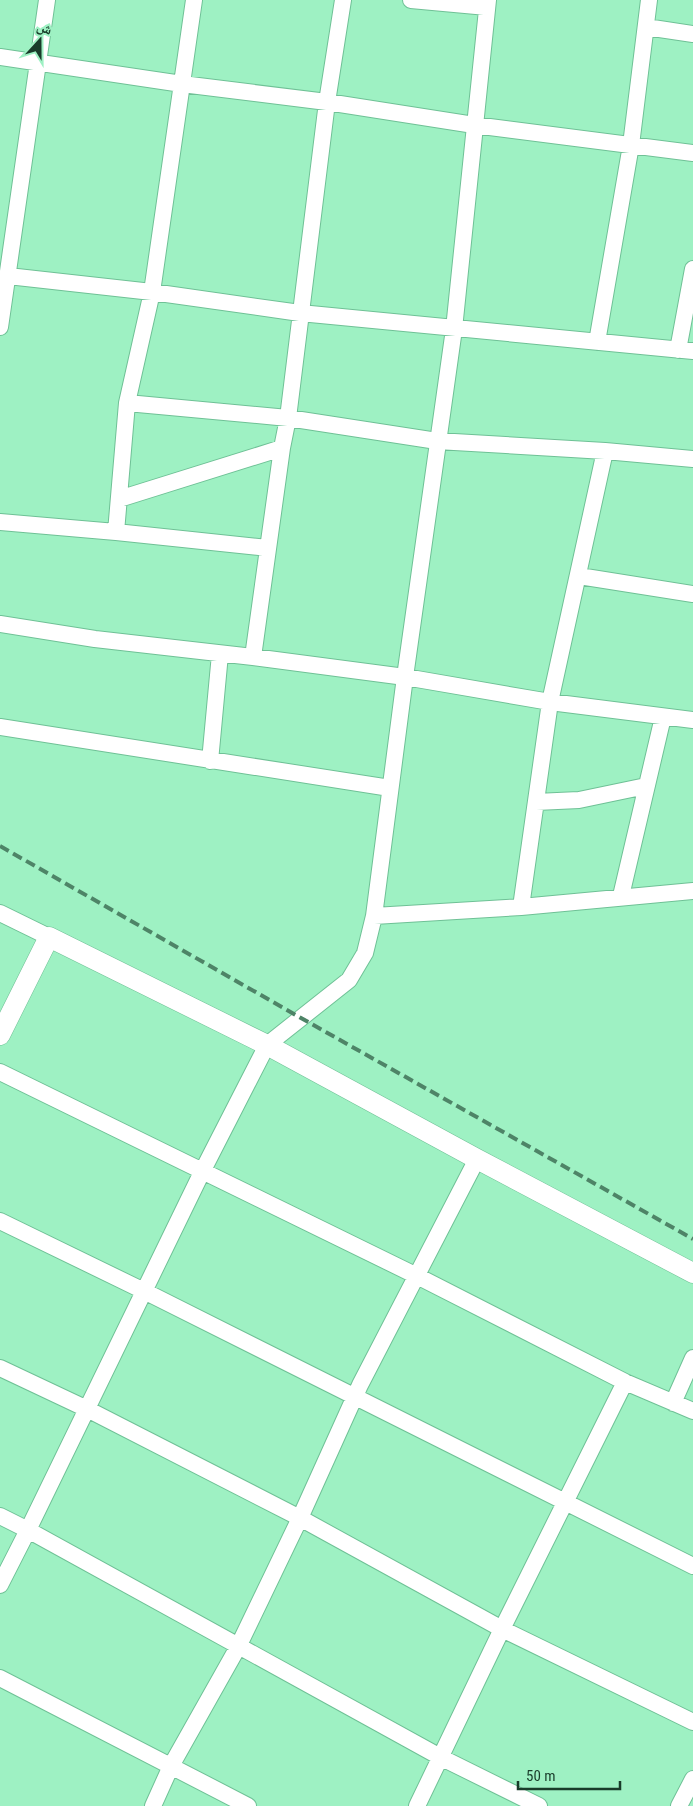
<svg xmlns="http://www.w3.org/2000/svg" width="693" height="1806" viewBox="0 0 693 1806" font-family="'Roboto Condensed','Noto Naskh Arabic',sans-serif">
	<style>
		.lines { fill: none; stroke-linecap: round; stroke-linejoin: round }
		.minor-casing { stroke: #6fc196; stroke-width: 18 }
		.major-casing { stroke: #6fc196; stroke-width: 21 }
		.minor { stroke: #fff; stroke-width: 16 }
		.major { stroke: #fff; stroke-width: 20 }
		.rail { stroke: #4e8467; stroke-width: 4; stroke-dasharray: 10 5; stroke-linecap: butt }
	</style>
	<rect width="100%" height="100%" fill="#9ef1c3"/>
	<g class="lines">
		<g class="minor-casing">
			<path id="minor" d="M411 0 487 7
				M646 27 693 34
				M0 57 182 84 327 102 474 125 693 153
				M8 276 152 292 300 313 693 351
				M0 327 47 0
				M597 342 631 145 649 0
				M678 350 693 269
				M127 403 288 418 437 441 605 451 693 459
				M119 499 282 448
				M0 522 116 532 268 548
				M116 532 127 403 152 292 194 0
				M579 576 693 594
				M0 624 95 639 253 657 405 677 550 702 693 720
				M253 657 282 448 288 418 327 102 343 0
				M0 727 390 788
				M210 761 220 654
				M536 802 579 800 646 786
				M621 896 663 717
				M521 907 550 702 605 451
				M0 913 49 937
				M374 916 521 907 693 891
				M0 1072 417 1276 625 1382 693 1411
				M0 1221 144 1291 693 1566
				M0 1368 87 1409 300 1518 502 1629 693 1722
				M673 1403 693 1358
				M0 1516 28 1530 442 1758 539 1806
				M0 1585 28 1530 202 1172 267 1045 349 980 365 953 374 916 405 677 454 329 488 0
				M0 1678 248 1806
				M153 1806 171 1766 238 1647 300 1518 360 1385 477 1159
				M417 1806 502 1629 625 1382
				M679 1806 693 1779"/>
		</g>
		<g class="major-casing">
			<path id="major" d="M0 1035 49 937 267 1045 477 1159 693 1273"/>
		</g>
		<use href="#minor" class="minor"/>
		<use href="#major" class="major"/>
		<path class="rail" d="M0 846 301 1018 693 1239"/>
	</g>
	<g transform="translate(40 40) rotate(21)" stroke="#9ef1c3" stroke-width="4" paint-order="stroke">
	<path d="M0-4L9 19L0 12L-9 19Z" fill="#193c2a"/>
	<text y="-8" font-size="14" font-weight="bold" text-anchor="middle" fill="#193c2a">ش</text>
	</g>
	<path d="M518 1781v8h102v-8" fill="none" stroke="#193c2a" stroke-width="2.5"/>
	<text x="526" y="1781" font-size="15" fill="#193c2a" stroke="#9ef1c3" stroke-width="4" paint-order="stroke">50 m</text>
</svg>
